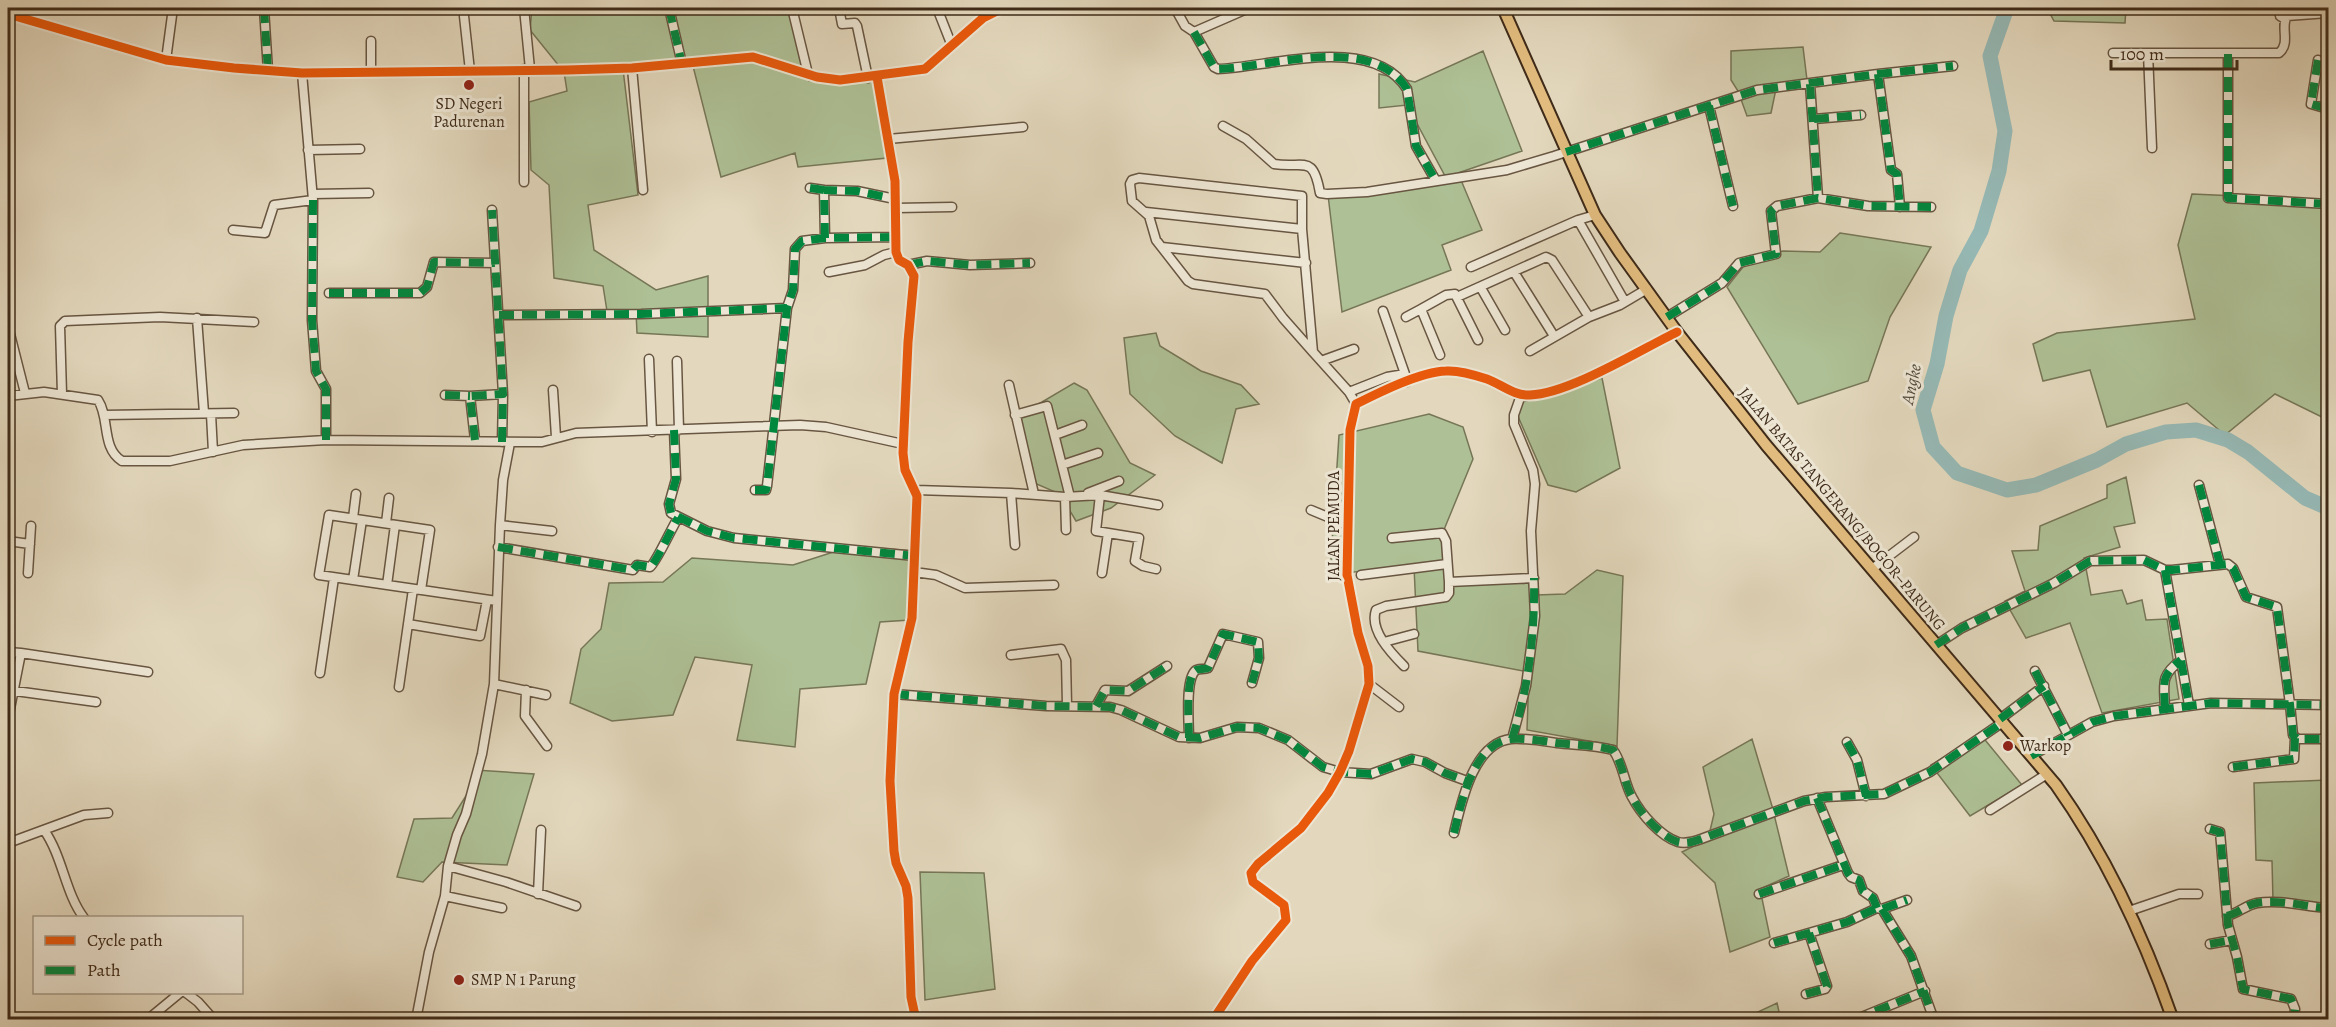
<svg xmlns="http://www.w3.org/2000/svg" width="2336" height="1027" viewBox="0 0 2336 1027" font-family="Alegreya,serif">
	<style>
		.green { fill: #aec095; stroke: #767657; stroke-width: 1.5 }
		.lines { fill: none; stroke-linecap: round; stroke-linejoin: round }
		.river { stroke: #96b9b5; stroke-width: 15 }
		.minor-casing { stroke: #685642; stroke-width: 11 }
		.major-casing { stroke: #3f2b19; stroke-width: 14 }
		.minor { stroke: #ede6d4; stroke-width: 8 }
		.major { stroke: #e2bc7e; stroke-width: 10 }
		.quiet { stroke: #00873e; stroke-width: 8; stroke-dasharray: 15 8; stroke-linecap: butt }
		.cycleway-casing { stroke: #ede6d4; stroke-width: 13 }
		.cycleway { stroke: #e8590c; stroke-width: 9 }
		.poi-dot { fill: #8f2418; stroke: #ede6d4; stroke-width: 2 }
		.labels { text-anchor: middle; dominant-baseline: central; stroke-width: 6; stroke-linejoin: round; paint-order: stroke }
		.poi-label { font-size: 16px; fill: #3f2b19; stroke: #ede6d4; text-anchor: start }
		.street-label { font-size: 16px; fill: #3f2b19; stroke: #ede6d4 }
		.water-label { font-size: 18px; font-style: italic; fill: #554e40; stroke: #ede6d4 }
	</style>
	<rect width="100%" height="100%" fill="#e3d8bd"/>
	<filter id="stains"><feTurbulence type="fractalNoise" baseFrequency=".00333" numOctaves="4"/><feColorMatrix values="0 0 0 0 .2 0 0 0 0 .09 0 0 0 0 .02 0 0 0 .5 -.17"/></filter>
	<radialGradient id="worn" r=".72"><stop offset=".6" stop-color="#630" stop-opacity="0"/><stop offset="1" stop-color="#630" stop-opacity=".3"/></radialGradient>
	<path class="green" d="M532 8H795L809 81 873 82 887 158 798 167 795 153 721 177 693 66 623 69 638 195 588 205 594 250 656 290 708 276V337L637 333 636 312 607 311 603 286 554 278 549 185 531 170 529 102 567 91 564 72 530 30Z
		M2047 8H2126L2125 23 2054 21Z
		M1803 47 1807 80 1777 84 1771 113 1747 116 1738 91 1731 80V51Z
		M1483 51 1522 151 1458 173 1482 230 1442 245 1451 270 1342 312 1328 195 1445 176 1407 105 1379 108V74L1415 82Z
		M2192 194 2326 200V251L2328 252V420L2275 394 2225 435 2187 403 2107 427 2090 370 2043 381 2033 344 2057 333 2195 319 2178 245Z
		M1840 233 1931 247 1890 317 1868 381 1798 404 1727 287 1751 257 1783 251 1820 252Z
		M1156 333 1160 346 1201 371 1241 385 1259 404 1236 409 1222 463 1175 436 1130 394 1124 338Z
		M1602 378 1620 468 1576 492 1548 485 1513 405Z
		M1074 383 1087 390 1130 463 1155 475 1111 508 1076 521 1060 494 1032 482 1020 415Z
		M1429 414 1463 427 1473 459 1441 537 1450 580 1535 577 1536 595 1565 594 1597 570 1623 576 1617 746 1527 730 1529 672 1418 651 1414 567 1330 574 1339 435Z
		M2126 477 2135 523 2114 527 2120 547 2084 558 2091 595 2122 590 2127 604 2142 600 2146 620 2167 619 2179 699 2102 713 2070 623 2026 638 2005 601 2025 591 2012 551 2038 550 2040 526 2107 498V485Z
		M852 546 914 551 910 620 880 622 866 684 800 689 795 747 737 740 752 665 695 657 673 715 612 721 570 703 581 649 601 629 609 583 663 582 692 558 793 565Z
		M1981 735 2022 785 1970 816 1931 765Z
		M1752 739 1772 806 1789 876 1760 889 1770 937 1730 952 1715 883 1682 852 1708 839 1714 814 1703 767Z
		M475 770 534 774 507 865 442 862 423 882 397 877 414 819 452 818 471 788Z
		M2328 780 2326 827H2328V906L2273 901 2272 861 2256 860 2254 783Z
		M920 872 984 873 995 989 925 1000Z
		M1777 1003 1780 1016 1793 1014 1795 1019H1743Z"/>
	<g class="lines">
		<path class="river" d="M2007 8 1990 56 2005 131 1999 171 1981 231 1960 270 1946 316 1937 364 1923 410 1933 447 1957 473 2007 490 2036 485 2097 460 2126 444 2166 432 2196 430 2228 440 2248 452 2305 498 2328 508"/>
		<g class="minor-casing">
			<path id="minor" d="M264 8 268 71
				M524 8 530 69
				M669 8 682 64
				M792 8 808 74
				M839 8 842 24 855 23 857 26 868 78
				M937 8 952 46
				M1175 8 1185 26 1194 32 1249 8
				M2280 8V16L2285 19
				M8 14 166 60 234 68 302 73 567 70 632 68 753 57 817 77 840 80 925 69 983 18 1003 8
				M464 16 470 71
				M1194 32 1214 67 1218 69C1271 67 1372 33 1407 89L1416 146 1436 181
				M2113 53H2279C2291 43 2280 27 2287 16L2328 13
				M2148 53 2152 148
				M2228 54V198L2328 204
				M166 60 173 8
				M2318 60 2311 104 2328 109
				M632 68 643 190
				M524 69V182
				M371 72V41
				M302 73 313 200 312 320 316 371 326 389V440
				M1878 74 1891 170 1897 174 1900 207
				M877 77 895 181 896 252 899 260 908 265 914 276 908 342 903 453 905 470 917 496 912 618 894 694 890 781 894 851 896 863 906 886 908 898 911 997 916 1020
				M1810 84 1818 198
				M1709 106 1733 206
				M1814 119 1861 115
				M1223 126 1246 139 1274 164C1304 169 1313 153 1320 193L1327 194 1367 192 1507 170 1554 156 1757 90 1878 74 1953 66
				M888 139 1023 127
				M308 150 360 149
				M810 188 824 190
				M313 194 369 193
				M896 208 952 207
				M1146 212 1302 229
				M1578 220 1595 215
				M233 230 265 233 274 205 313 200
				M825 238 824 190 857 191 895 199
				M1162 247 1306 263
				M908 265 927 261 970 265 1030 263
				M1471 267 1578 220 1625 302
				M829 272 865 265 884 255 896 252
				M1514 272 1554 336
				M1481 288 1505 330
				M329 293H420L427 287 434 262 495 263
				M1457 297 1546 257 1552 260 1589 317
				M1383 311 1405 374
				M499 315 641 314 787 308 793 290 795 249 802 241 825 238 895 237
				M1406 317 1421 309
				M1667 317 1722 283 1739 263 1776 254 1771 211 1777 206 1818 198 1868 206 1931 207
				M197 318 204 413
				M8 326 25 393
				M1530 351 1589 317 1620 305 1647 289
				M1313 352 1283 318 1265 294 1193 284 1188 281 1156 240 1149 216 1132 201 1130 184 1132 180 1139 178 1302 196V229L1313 352 1349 392 1356 404
				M1440 355 1421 309 1446 295 1455 294 1478 340
				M649 359 652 432
				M677 361 679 430
				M1321 361 1354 349
				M1009 385 1034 494
				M553 390 556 437
				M1349 392 1387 377 1405 374 1407 382
				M62 394 60 326 65 321 160 317 254 322
				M445 395 470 396
				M8 396 44 392 98 400C110 418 101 448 122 461H170L243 445 326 440 542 442 576 433 800 425 826 427 903 444
				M211 414 213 452
				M104 415 234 413
				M1015 415 1047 406 1070 497
				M674 430 676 479 669 504 671 513 707 531 734 538 915 556
				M1055 435 1082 425
				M475 440 470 396 503 394 492 210
				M502 442 503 394
				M1062 465 1098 453
				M2199 485 2220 564
				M755 490H766L767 486 787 308
				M916 490 1011 493 1015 545
				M1011 493 1065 497 1100 495 1158 505
				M1088 493 1119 481
				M1100 495 1096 531 1139 538 1135 561 1143 566 1156 569
				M1065 497 1066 530
				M1311 510 1347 525
				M353 518 356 494
				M386 523 389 498
				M8 525 9 541
				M500 525 552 531
				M1392 538 1442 533 1446 541 1449 582 1534 578
				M8 541 30 544
				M498 547 633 570 637 565 650 567C656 563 672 527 678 518
				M1872 569 1914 537
				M2165 570 2189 705
				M914 572 936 575 965 588 1054 585
				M28 573 31 526
				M1102 573 1108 533
				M1361 575 1447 564
				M353 580 362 520
				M387 585 395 525
				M421 590 430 530 329 515 319 575 497 601
				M408 624 480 636 487 600
				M1384 642 1414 634
				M1936 645 1962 628 2054 583 2090 561 2144 560 2165 570H2172L2228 564 2233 568 2246 597 2277 607 2290 704 2293 735 2298 739H2328
				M8 652 21 653
				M1011 655 1061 649 1066 660 1067 705
				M1404 666C1391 653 1369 630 1376 610L1386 606 1446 597 1449 593V582
				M2035 671 2068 735
				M320 673 334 578
				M494 684 546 695
				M1369 684 1399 707
				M399 687 413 589
				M8 690 96 702
				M526 690 525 716 547 746
				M894 694 1046 706 1110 707 1121 710 1179 737 1200 738 1237 727 1259 728 1288 740 1323 767 1340 772 1371 774 1412 759 1425 762 1445 773 1467 781
				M1096 706 1105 690 1128 691 1167 666
				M2165 708C2164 683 2160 676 2181 660
				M8 719 21 653 148 672
				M2000 719 2044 686
				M1189 738C1189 724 1185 681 1195 671 1198 668 1204 670 1208 668L1223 634 1258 642 1259 658 1252 683
				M1512 739 1526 686 1535 616 1531 531 1535 484 1533 470 1514 424V415L1521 395
				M1847 742 1857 760 1866 796
				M2031 756 2092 722 2114 716 2211 703 2328 705
				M2233 767 2294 759 2295 738
				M1817 798 1848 873 1851 877 1859 880 1863 891 1873 898 1877 908
				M1990 810 2047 774
				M2210 829 2220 832 2228 925 2237 957 2243 989 2291 999 2295 1009 2294 1020
				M44 830C63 857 65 893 84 918
				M1454 833C1461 804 1473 743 1511 739 1526 738 1543 741 1557 743 1575 745 1595 745 1613 750 1623 763 1624 783 1632 797 1641 814 1660 836 1678 842 1686 844 1693 842 1701 839L1804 801 1826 797 1884 794 1930 772 2003 722
				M8 843 84 815 108 813
				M448 866 506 882 576 906
				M538 894 541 830
				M1759 894 1843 865
				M445 896 502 908
				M1882 909 1911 956 1934 1020
				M2129 911 2179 894H2198
				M2227 916C2239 913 2246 905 2257 903 2280 899 2306 907 2328 908
				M1774 943 1847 922 1877 908 1882 909 1907 900
				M2210 944 2232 940
				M185 992 198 1002 214 1020
				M1806 994 1825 989 1827 986 1809 933
				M147 1020 181 992
				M416 1020 429 952 445 896 448 866 457 835 466 814 482 754 494 684 500 525 503 480 510 443
				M1213 1020 1252 961 1286 920 1284 905 1253 882 1251 873 1258 864 1301 828 1328 793 1340 772 1349 751 1369 684 1368 666 1358 633 1347 575 1350 430 1356 404C1380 392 1420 372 1446 371 1459 370 1475 375 1487 379 1501 384 1514 396 1530 395 1569 394 1640 350 1677 332
				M1854 1020 1925 991"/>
		</g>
		<g class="major-casing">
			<path id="major" d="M1503 8 1595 215 1620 253 1677 332 1766 445 2056 785C2107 857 2144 937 2173 1020"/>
		</g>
		<use href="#minor" class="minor"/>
		<use href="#major" class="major"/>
		<path class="quiet" d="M264 8 268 71
			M669 8 682 64
			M1194 32 1214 67 1218 69C1271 67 1372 33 1407 89L1416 146 1436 181
			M2228 54V198L2328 204
			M2318 60 2311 104 2328 109
			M1878 74 1891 170 1897 174 1900 207
			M1810 84 1818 198
			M1709 106 1733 206
			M1814 119 1861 115
			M1566 152 1757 90 1878 74 1953 66
			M810 188 824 190
			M313 200 312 320 316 371 326 389V440
			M825 238 824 190 857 191 895 199
			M908 265 927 261 970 265 1030 263
			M329 293H420L427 287 434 262 495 263
			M499 315 641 314 787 308 793 290 795 249 802 241 825 238 895 237
			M1667 317 1722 283 1739 263 1776 254 1771 211 1777 206 1818 198 1868 206 1931 207
			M445 395 470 396
			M674 430 676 479 669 504 671 513 707 531 734 538 915 556
			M475 440 470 396 503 394 492 210
			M502 442 503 394
			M2199 485 2220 564
			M755 490H766L767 486 787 308
			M498 547 633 570 637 565 650 567C656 563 672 527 678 518
			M2165 570 2189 705
			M1936 645 1962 628 2054 583 2090 561 2144 560 2165 570H2172L2228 564 2233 568 2246 597 2277 607 2290 704 2293 735 2298 739H2328
			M2035 671 2068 735
			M894 694 1046 706 1110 707 1121 710 1179 737 1200 738 1237 727 1259 728 1288 740 1323 767 1340 772 1371 774 1412 759 1425 762 1445 773 1467 781
			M1096 706 1105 690 1128 691 1167 666
			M2165 708C2164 683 2160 676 2181 660
			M2000 719 2044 686
			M1189 738C1189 724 1185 681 1195 671 1198 668 1204 670 1208 668L1223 634 1258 642 1259 658 1252 683
			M1512 739C1529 687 1535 632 1534 578
			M1847 742 1857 760 1866 796
			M2031 756 2092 722 2114 716 2211 703 2328 705
			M2233 767 2294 759 2295 738
			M1817 798 1848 873 1851 877 1859 880 1863 891 1873 898 1877 908
			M2210 829 2220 832 2228 925 2237 957 2243 989 2291 999 2295 1009 2294 1020
			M1454 833C1461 804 1473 743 1511 739 1526 738 1543 741 1557 743 1575 745 1595 745 1613 750 1623 763 1624 783 1632 797 1641 814 1660 836 1678 842 1686 844 1693 842 1701 839L1804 801 1826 797 1884 794 1930 772 2003 722
			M1759 894 1843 865
			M1882 909 1911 956 1934 1020
			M2227 916C2239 913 2246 905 2257 903 2280 899 2306 907 2328 908
			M1774 943 1847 922 1877 908 1882 909 1907 900
			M2210 944 2232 940
			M1806 994 1825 989 1827 986 1809 933
			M1854 1020 1925 991"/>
		<g class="cycleway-casing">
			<path id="cycleway" d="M8 14 166 60 234 68 302 73 567 70 632 68 753 57 817 77 840 80 925 69 983 18 1003 8
				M877 77 895 181 896 252 899 260 908 265 914 276 908 342 903 453 905 470 917 496 912 618 894 694 890 781 894 851 896 863 906 886 908 898 911 997 916 1020
				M1213 1020 1252 961 1286 920 1284 905 1253 882 1251 873 1258 864 1301 828 1328 793 1340 772 1349 751 1369 684 1368 666 1358 633 1347 575 1350 430 1356 404C1380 392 1420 372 1446 371 1459 370 1475 375 1487 379 1501 384 1514 396 1530 395 1569 394 1640 350 1677 332"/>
		</g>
		<use href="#cycleway" class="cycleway"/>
	</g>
	<g class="poi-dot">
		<circle cx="469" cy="85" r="6"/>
		<circle cx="2008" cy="746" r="6"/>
		<circle cx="459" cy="980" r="6"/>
	</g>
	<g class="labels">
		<g class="poi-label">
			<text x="469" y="104" text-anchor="middle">SD Negeri<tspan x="469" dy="18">Padurenan</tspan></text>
			<text x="2020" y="746">Warkop</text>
			<text x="471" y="980">SMP N 1 Parung</text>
		</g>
		<g class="street-label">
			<text transform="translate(1842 509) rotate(50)">JALAN BATAS TANGERANG/BOGOR–PARUNG</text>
			<text transform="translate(1334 526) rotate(-90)">JALAN PEMUDA</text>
		</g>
		<g class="water-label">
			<text transform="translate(1911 384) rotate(-78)">Angke</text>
		</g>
	</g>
	<rect width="2336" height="1027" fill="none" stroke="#e3d8bd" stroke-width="30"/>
	<rect x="9" y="9" width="2318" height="1009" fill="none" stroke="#3f2b19" stroke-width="3"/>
	<rect x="15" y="15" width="2306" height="997" fill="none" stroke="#3f2b19" stroke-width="1.5"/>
	<rect x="33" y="916" width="210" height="78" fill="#ede6d4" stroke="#a79b89" stroke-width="1.5"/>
	<rect x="45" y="936" width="30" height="9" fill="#e8590c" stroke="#a79b89" stroke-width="1.5"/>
	<text x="87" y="946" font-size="18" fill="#3f2b19">Cycle path</text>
	<rect x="45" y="966" width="30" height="9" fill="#00873e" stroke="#a79b89" stroke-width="1.5"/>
	<text x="87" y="976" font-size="18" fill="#3f2b19">Path</text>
	<path d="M2111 60v9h126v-9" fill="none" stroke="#3f2b19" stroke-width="3"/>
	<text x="2120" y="60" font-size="18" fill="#3f2b19" stroke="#ede6d4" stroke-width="4.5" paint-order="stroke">100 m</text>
	<rect width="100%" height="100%" filter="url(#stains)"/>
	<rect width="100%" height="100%" fill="url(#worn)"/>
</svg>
